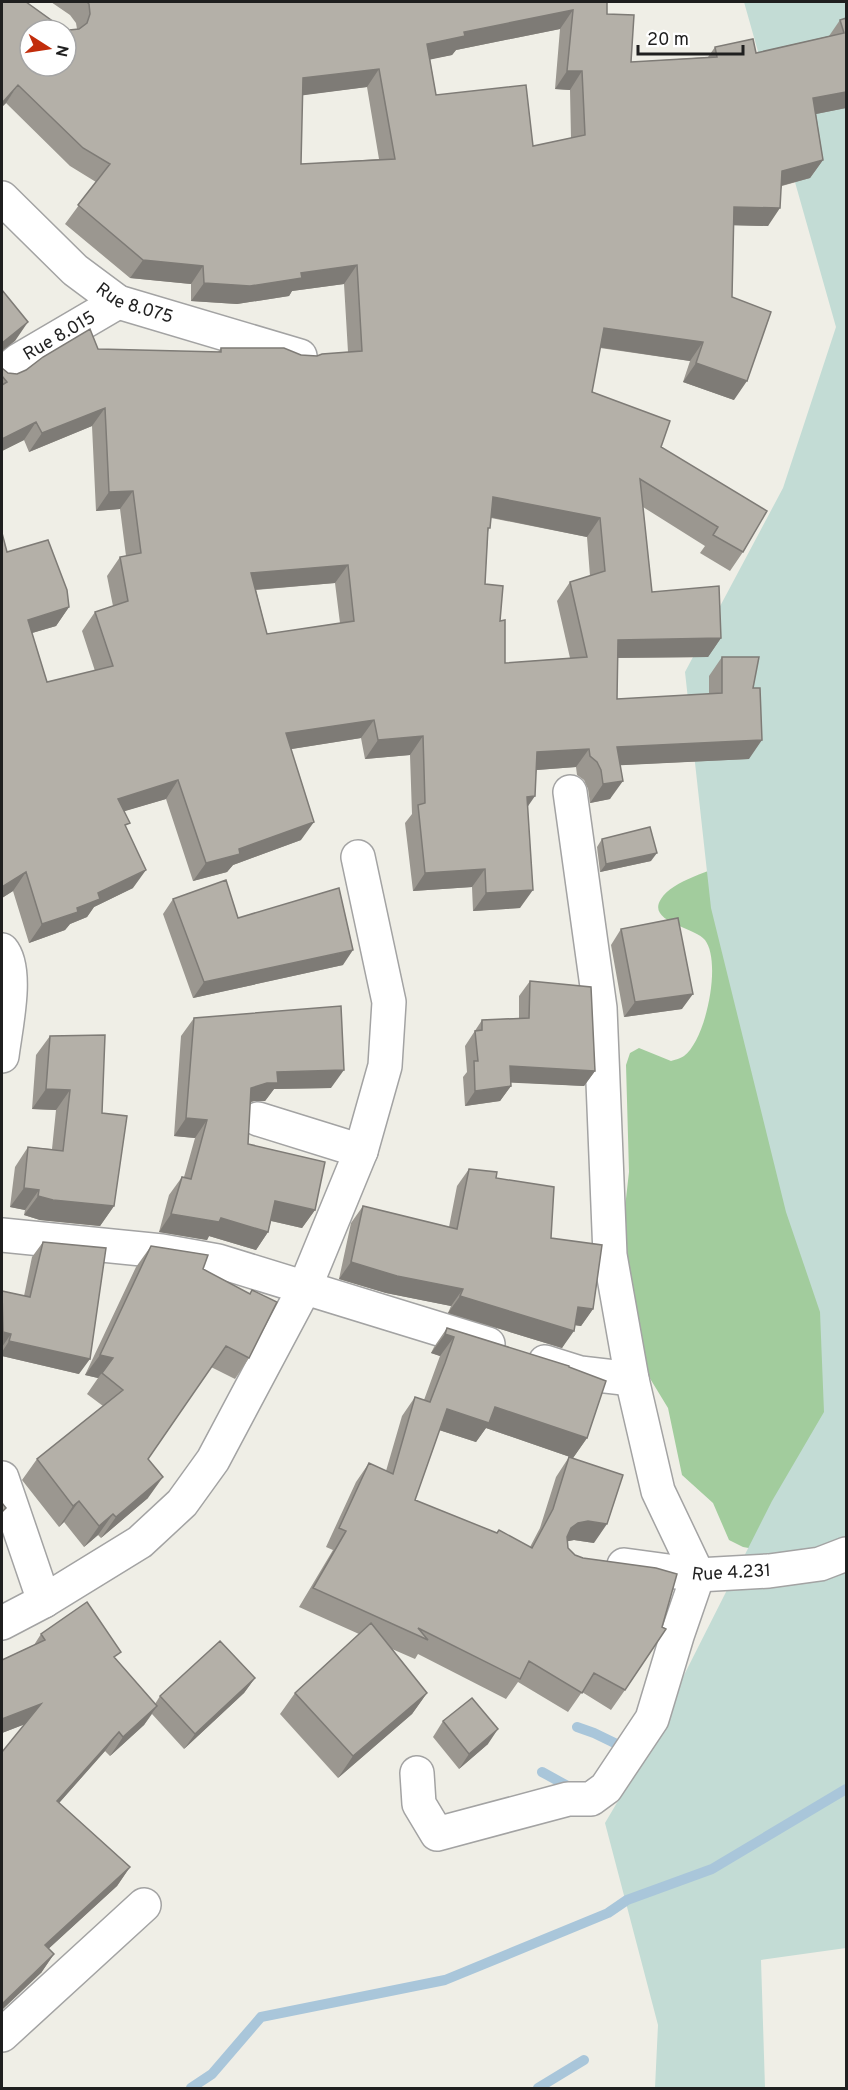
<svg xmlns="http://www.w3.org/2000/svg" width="848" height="2090" viewBox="0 0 848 2090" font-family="Overpass,sans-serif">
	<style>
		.forest { fill: #a2cc9d }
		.wetland { fill: #c3dcd5 }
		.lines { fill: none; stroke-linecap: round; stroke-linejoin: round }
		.stream { stroke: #a9c6da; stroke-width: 10 }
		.minor-casing { stroke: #a3a3a3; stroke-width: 36 }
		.minor { stroke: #fff; stroke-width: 33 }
		.wall { fill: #9b9790; fill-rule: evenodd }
		.shaded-wall { fill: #7e7b76 }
		.building { fill: #b4b0a8; stroke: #7e7b76; stroke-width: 1.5; fill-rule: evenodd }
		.labels { text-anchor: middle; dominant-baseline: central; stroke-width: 4.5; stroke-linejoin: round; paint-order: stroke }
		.street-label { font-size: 18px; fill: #1f1f1f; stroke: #fff }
	</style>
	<rect width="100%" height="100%" fill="#efeee6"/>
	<path class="forest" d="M771 836 846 1541 765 1551 743 1547 729 1540 713 1503 682 1475 668 1408 643 1367 614 1254 624 1216 629 1172 626 1065 630 1053 639 1048 671 1061C675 1060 681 1058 684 1056 706 1040 722 962 705 940 695 927 646 922 661 899 673 880 712 871 733 861 746 855 759 845 771 836Z"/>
	<path class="wetland" d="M744 2H846V1948L761 1960 765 2088H655L658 2025 605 1823 635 1772 772 1501 824 1412 820 1312 786 1212 711 908 685 672 783 488 836 327Z"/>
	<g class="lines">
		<path class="stream" d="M577 1727 594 1733 629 1750
			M542 1772 573 1789
			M191 2088 212 2074 261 2017 445 1980 608 1913 627 1900 712 1869 846 1789
			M538 2088 584 2060"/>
		<g class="minor-casing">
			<g id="minor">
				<path id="s1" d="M2 198 75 270 118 302 300 356"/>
				<path id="s2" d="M2 374 19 360 118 302"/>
				<path d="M2 950C19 970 5 1030 2 1056"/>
				<path d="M258 1119 361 1151"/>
				<path d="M2 1235 162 1251 218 1261 488 1344"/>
				<path d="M545 1362 580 1373 632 1379"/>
				<path d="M2 1478 44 1601 2 1623"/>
				<path id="s3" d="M624 1565 698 1575 769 1571 820 1564 846 1554"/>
				<path d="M44 1601 140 1542 182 1503 213 1460 305 1287 361 1151 385 1066 389 1002 358 857"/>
				<path d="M417 1773 419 1804 437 1834 568 1799H591L606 1788 652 1719 677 1636 698 1575 658 1491 632 1379 610 1255 600 1008 570 792"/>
				<path d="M2 2035 144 1905"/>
			</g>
		</g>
		<use href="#minor" class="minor"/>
	</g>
	<path class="wall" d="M51 2H607V14L631 62 708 57 715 47 756 53 829 36 840 20 846 18V108L816 114 823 160 810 178 782 186 768 226 733 225 732 297 734 400 683 382 690 361 600 348 592 392 661 447 743 552 730 571 700 553 705 546 643 507 652 592 721 638 708 657 618 658 617 699 709 694V676L722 657 753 688 749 759 620 765 610 799 590 803 588 789 584 780 577 775 576 767 536 770 527 807 520 908 473 911 472 887 413 891 405 823 412 814 410 755 365 759 361 738 291 749 301 840 233 865 227 872 193 881 166 799 124 811 133 888 94 907 87 917 70 924 65 930 29 943 13 891 2 898V533L7 552 69 607 56 626 32 633 47 682 95 671 82 631 95 612 113 606 107 576 120 557 126 556 120 509 96 511 92 426 29 452 24 440 2 451V368L8 373 17 374 98 349 218 352 221 348 317 356 348 352 344 284 292 291 289 296 237 304 191 301V284L130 278 65 224 96 182 70 166 6 103 2 107 61 27 69 30 77 29 76 23 70 15ZM560 29 555 89 570 90 571 138 533 146 436 95 430 59 452 55 456 50ZM367 87 379 159 301 164 302 95ZM491 518 587 537 590 576 570 582 557 601 570 658 505 663 500 621 485 584 488 532ZM335 583 340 623 267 634 256 590Z
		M602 839 651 861 600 872 597 847Z
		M173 899 238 918 343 965 193 998 163 914Z
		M621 929 682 1009 624 1017 611 945Z
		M530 981 595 1071 584 1086 511 1082V1086L500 1101 465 1106 463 1077 467 1072 465 1046 482 1020 519 1018V996Z
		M194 1018 331 1088 274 1089 265 1101H254L250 1102 248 1144 315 1210 302 1228 271 1221 268 1232 256 1250 209 1236 207 1240 159 1232 169 1195 182 1177H184L195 1138 174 1136 181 1036Z
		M50 1036 102 1113 114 1206 100 1226 40 1220 24 1215 25 1210 10 1207 15 1167 28 1147 52 1149 56 1110 32 1109 36 1055Z
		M469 1169 496 1178 551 1238 593 1309 581 1326 575 1325 562 1348 448 1313 451 1306 386 1293 339 1279 351 1223 363 1206 449 1227 457 1186Z
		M43 1242 79 1374 2 1356V1291L24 1296 32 1257Z
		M151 1246 203 1269 249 1294 252 1290 249 1358 235 1379 211 1367 148 1459V1498L101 1538 98 1535 84 1547 64 1522 59 1527 22 1480 37 1459 103 1406 87 1394 98 1378 85 1375 136 1267Z
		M447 1328 569 1367 587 1438 573 1458 486 1428 476 1442 439 1430 415 1500 530 1547 540 1528 556 1477 569 1457 594 1543 574 1540 568 1541V1548L625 1690 611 1710 582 1692 568 1712 518 1682 506 1699 418 1654 415 1659 392 1649 427 1693 412 1714 338 1778 280 1714 295 1693 359 1634 299 1607 333 1550 326 1547 356 1482 369 1463 386 1471 402 1416 415 1397 424 1400 440 1356 431 1353 434 1347Z
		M41 1634 116 1659 155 1704 160 1696 255 1678 244 1693 184 1749 152 1714 144 1725 110 1756 105 1751 59 1803 130 1867 117 1886 48 1949 54 1954 41 1973 25 1724 2 1733V1660L34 1645Z
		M443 1721 488 1744 459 1769 433 1737Z"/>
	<path class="shaded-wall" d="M573 10 560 29 456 50 452 55 414 63 427 44 464 32Z
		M379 69 367 87 290 97 303 78Z
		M567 71H582L570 90 555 89Z
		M18 85 6 103 2 107V103Z
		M846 92V108L801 117 813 98Z
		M823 160 810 178 769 189 782 171Z
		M734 207 780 208 768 226 721 225Z
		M143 260 203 266 191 284 130 278Z
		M357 265 344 284 292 291 289 296 237 304 191 301 204 283 301 273Z
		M28 322 15 341 2 351V343L3 341Z
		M604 328 703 342 690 361 591 346Z
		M696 363 747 381 734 400 683 382Z
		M105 408 92 426 29 452 42 433Z
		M36 422 24 440 2 451V439Z
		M133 491 120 509 96 511 109 492Z
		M493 497 600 518 587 537 480 515Z
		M348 565 335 583 238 591 251 573Z
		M69 607 56 626 15 638 28 620Z
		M721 638 708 657 605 658 618 640Z
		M374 720 361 738 273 752 286 733Z
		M423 736 410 755 365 759 378 740Z
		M762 740 749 759 605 766 617 747Z
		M589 749 576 767 524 771 537 752Z
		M178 780 166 799 105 817 118 799Z
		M623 781 610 799 590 803 603 784Z
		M535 796 522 815 527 797Z
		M314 822 301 840 233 865 227 872 193 881 206 863 239 849Z
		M657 853 651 861 600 872 606 864Z
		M485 869 472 887 413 891 425 873Z
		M146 870 133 888 94 907 87 917 70 924 65 930 29 943 42 924 77 908 98 893Z
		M26 872 13 891 2 898V887Z
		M533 890 520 908 473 911 486 893Z
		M353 950 343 965 193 998 204 982Z
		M693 994 682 1009 624 1017 635 1002Z
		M510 1066 595 1071 584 1086 500 1082Z
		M344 1070 331 1088 274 1089 265 1101H254L238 1106 251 1088 277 1072Z
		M511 1086 500 1101 465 1106 475 1091Z
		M46 1089 70 1090 56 1110 32 1109Z
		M186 1118 207 1120 195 1138 174 1136Z
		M24 1188 39 1190 25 1210 10 1207Z
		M38 1196 114 1206 100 1226 40 1220 24 1215Z
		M275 1201 315 1210 302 1228 263 1219Z
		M171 1214 221 1218 268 1232 256 1250 209 1236 207 1240 159 1232Z
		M351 1262 463 1289 451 1306 386 1293 339 1279Z
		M460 1296 574 1331 562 1348 448 1313Z
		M578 1307 593 1309 581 1326 566 1324Z
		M3 1332 11 1334 2 1347V1335Z
		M445 1334 454 1337 440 1356 431 1353Z
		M9 1341 90 1359 79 1374 2 1356V1352Z
		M100 1355 113 1358 98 1378 85 1375Z
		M495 1407 587 1438 573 1458 486 1428 476 1442 433 1428 447 1409Z
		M163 1477 148 1498 101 1538 116 1517Z
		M79 1501 64 1522 59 1527 73 1506Z
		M113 1514 98 1535 84 1547 99 1526Z
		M588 1521 607 1524 594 1543 574 1540 564 1542 571 1528 578 1523Z
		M255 1678 244 1693 184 1749 195 1734Z
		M427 1693 412 1714 338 1778 353 1756Z
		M41 1704 28 1723 2 1733V1719Z
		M157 1706 144 1725 110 1756 123 1737Z
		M498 1729 488 1744 459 1769 469 1754Z
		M119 1732 105 1751 44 1820 57 1801Z
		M130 1867 117 1886 32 1964 45 1945Z
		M54 1954 41 1973 2 2010V2004Z"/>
	<path class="building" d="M2 2H26L61 27 69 30 79 29 87 23 90 14 89 4 87 2H607V14L634 15 631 62 717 57 715 47 753 39 756 53 844 33 840 20 846 18V92L813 98 823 160 782 171 780 208 734 207 732 297 771 312 747 381 696 363 703 342 604 328 592 392 670 421 661 447 767 511 743 552 713 535 718 527 640 479 652 592 719 586 721 638 618 640 617 699 722 693V657H759L753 688H760L762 740 617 747 623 781 603 784 601 770 597 762 590 756 589 749 537 752 535 796 527 797 533 890 486 893 485 869 425 873 418 805 425 803 423 736 378 740 374 720 286 733 314 822 239 849 240 854 206 863 178 780 118 799 130 823 125 825 146 870 98 893 100 899 77 908 78 912 42 924 26 872 2 887V533L7 552 48 540 67 590 69 607 28 620 47 682 113 666 95 612 128 601 120 557 141 553 133 491 109 492 105 408 42 433 36 422 2 439V385L7 382 2 376V368L8 373 17 374 26 370 43 357 90 329 98 349 221 352V348H284L301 355 317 356 322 354 362 351 357 265 301 273 302 278 250 286 204 283 203 266 143 260 78 205 110 164 83 148 18 85 2 103ZM573 10 567 71H582L585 135 533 146 526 85 436 95 427 44 465 36 464 32ZM30 30H66V66H30ZM379 69 395 159 301 164 303 78ZM493 497 600 518 605 571 570 582 587 657 505 663V620L500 621 503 586 485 584 488 528H490ZM348 565 354 621 267 634 251 573Z
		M2 290 28 322 2 343Z
		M650 827 657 853 606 864 602 839Z
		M226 880 238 918 339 888 353 950 204 982 173 899Z
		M678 918 693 994 635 1002 621 929Z
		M530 981 591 987 595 1071 510 1066 511 1086 475 1091 474 1061H478L475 1031 482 1030V1020L529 1018Z
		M341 1006 344 1070 277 1072 278 1083H267L251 1088 248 1144 325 1162 315 1210 275 1201 268 1232 221 1218 219 1222 171 1214 182 1177 191 1179 207 1120 186 1118 194 1018Z
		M105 1035 102 1113 127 1116 114 1206 53 1200 38 1196 39 1190 24 1188 28 1147 63 1151 70 1090 46 1089 50 1036Z
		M469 1169 497 1172 496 1178 554 1187 551 1238 602 1245 593 1309 578 1307 574 1331 460 1296 463 1289 397 1276 351 1262 363 1206 457 1229Z
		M43 1242 106 1248 90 1359 9 1341 11 1334 3 1332 2 1291 30 1297Z
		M151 1246 208 1255 203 1269 250 1294 252 1290 277 1302 249 1358 226 1346 148 1459 163 1477 116 1517 113 1514 99 1526 79 1501 73 1506 37 1459 123 1390 102 1373 113 1358 100 1355Z
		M447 1328 569 1366V1367L606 1381 587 1438 495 1407 489 1423 447 1409 415 1500 497 1533 499 1530 532 1548 553 1509 569 1457 623 1475 607 1524 588 1521 578 1523 571 1528 567 1537 568 1548 575 1555 583 1558 656 1568 677 1574 662 1627 666 1629 625 1690 594 1673 582 1693 529 1661 520 1679 418 1628 428 1640 313 1588 346 1531 339 1528 369 1463 393 1474 415 1397 430 1402 445 1363 454 1337 445 1334Z
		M2 1503 6 1508 2 1512Z
		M87 1602 121 1652 114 1657 157 1706 123 1737 119 1732 57 1801 130 1867 45 1945 54 1954 2 2004V1752L41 1704 2 1719V1660L45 1640 41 1634Z
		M371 1623 427 1693 353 1756 295 1693Z
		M220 1641 255 1678 195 1734 160 1696Z
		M472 1698 498 1729 469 1754 443 1721Z"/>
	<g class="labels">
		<g class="street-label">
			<text stroke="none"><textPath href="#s1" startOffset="172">Rue 8.075</textPath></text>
			<text stroke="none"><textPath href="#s2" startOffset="69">Rue 8.015</textPath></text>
			<text stroke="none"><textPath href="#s3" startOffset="108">Rue 4.231</textPath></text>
		</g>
	</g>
	<rect width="848" height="2090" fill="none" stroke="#1f1f1f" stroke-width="6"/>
	<g transform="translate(48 48) rotate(102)"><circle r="28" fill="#ffffff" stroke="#a5a5a5" stroke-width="1.5"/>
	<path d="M0-4.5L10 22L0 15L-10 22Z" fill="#c22d0b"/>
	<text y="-9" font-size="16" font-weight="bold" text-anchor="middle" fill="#1f1f1f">N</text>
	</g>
	<path d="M638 45v9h105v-9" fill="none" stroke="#1f1f1f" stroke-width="3"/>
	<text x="647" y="45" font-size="18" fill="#1f1f1f" stroke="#ffffff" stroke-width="4.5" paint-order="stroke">20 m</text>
</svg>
